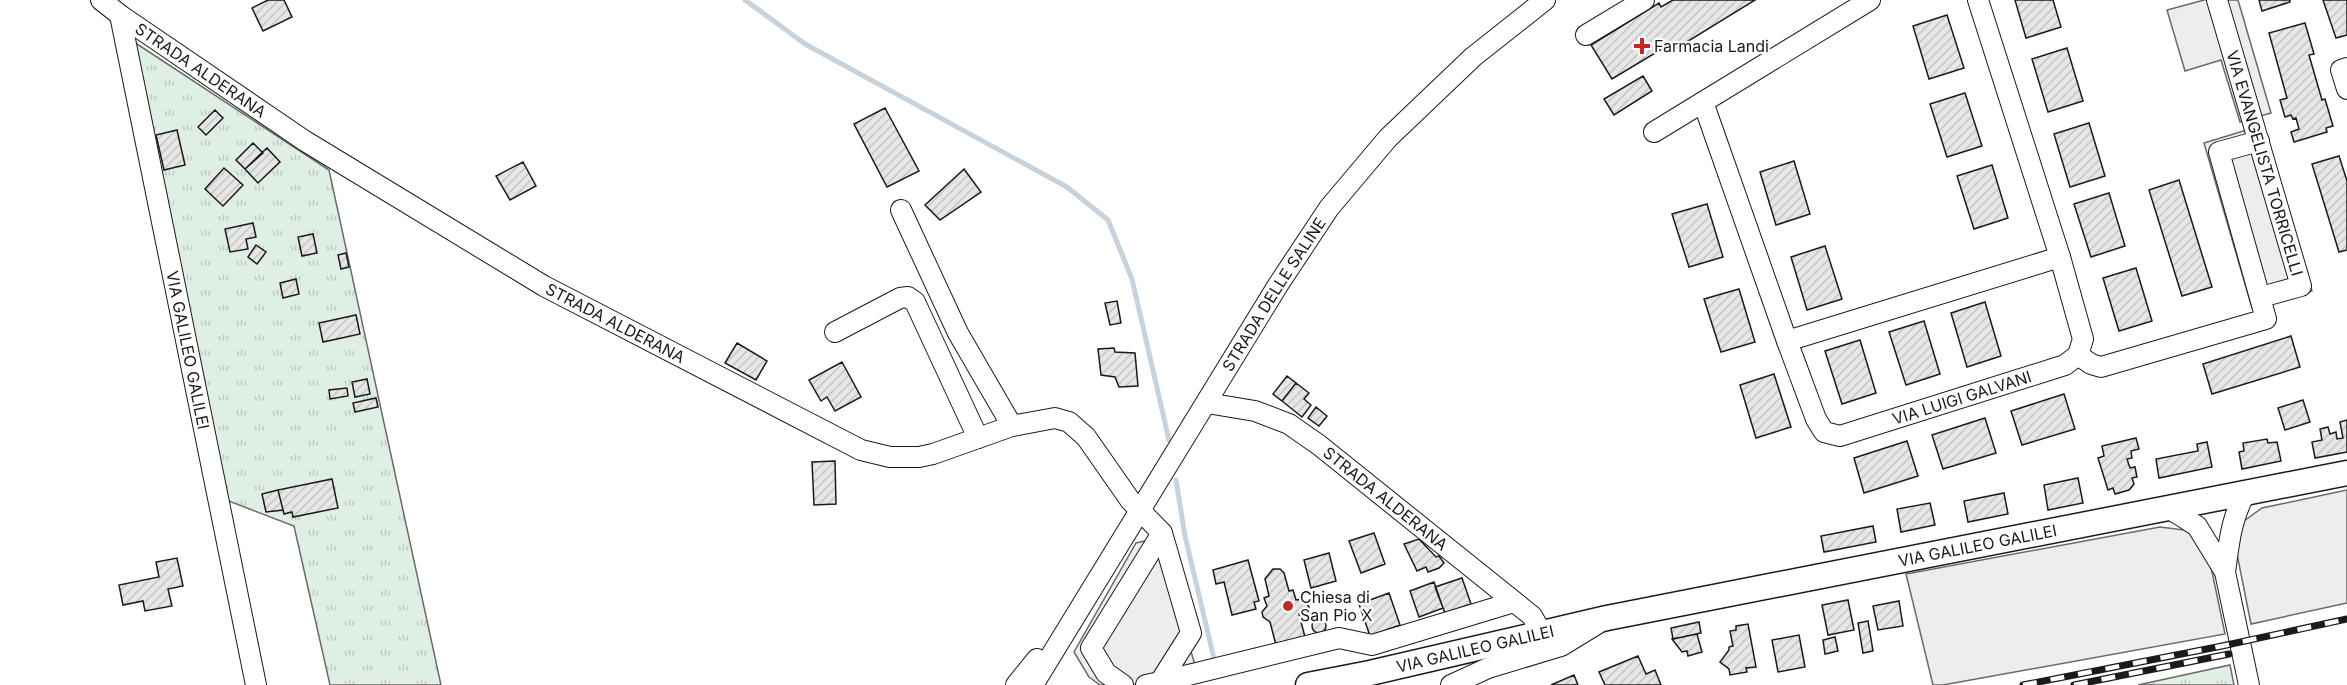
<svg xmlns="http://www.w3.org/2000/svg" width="2347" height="685" viewBox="0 0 2347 685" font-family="Inter,sans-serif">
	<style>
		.park { fill: url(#park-tufts); stroke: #6a6a6a; stroke-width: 1.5 }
		.parking { fill: #ededed; stroke: #6a6a6a; stroke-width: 1.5 }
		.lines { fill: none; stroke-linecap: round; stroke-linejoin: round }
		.stream { stroke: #c6d2dc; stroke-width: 5 }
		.building { fill: url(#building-hatch); stroke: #1a1a1a; stroke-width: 1.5 }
		.minor-casing { stroke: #1a1a1a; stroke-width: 22 }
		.major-casing { stroke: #1a1a1a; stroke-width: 27 }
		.minor { stroke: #fff; stroke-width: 20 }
		.major { stroke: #fff; stroke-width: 24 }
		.rail-casing { stroke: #1a1a1a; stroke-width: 7 }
		.rail { stroke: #fff; stroke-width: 4.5; stroke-dasharray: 14; stroke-linecap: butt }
		.poi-dot { fill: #c62828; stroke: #fff; stroke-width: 2 }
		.labels { text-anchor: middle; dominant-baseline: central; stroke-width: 4.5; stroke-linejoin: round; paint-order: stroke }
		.poi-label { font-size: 16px; fill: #1a1a1a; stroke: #fff; text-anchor: start }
		.street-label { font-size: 16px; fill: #1a1a1a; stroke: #fff }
	</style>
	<defs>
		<pattern id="park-tufts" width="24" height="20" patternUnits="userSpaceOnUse" patternTransform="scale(1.5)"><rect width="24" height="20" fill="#e0efe3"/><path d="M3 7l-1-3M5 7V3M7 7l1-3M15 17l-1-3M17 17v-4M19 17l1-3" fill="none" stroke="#c0ccc2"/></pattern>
		<pattern id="building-hatch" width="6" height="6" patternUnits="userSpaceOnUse" patternTransform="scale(1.5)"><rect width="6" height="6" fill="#e6e6e6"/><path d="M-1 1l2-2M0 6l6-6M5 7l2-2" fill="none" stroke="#c5c5c5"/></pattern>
	</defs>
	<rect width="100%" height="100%" fill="#fff"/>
	<path class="park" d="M134 42 329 170 441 685H330L294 526 226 500Z
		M2230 665 2234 685H2138Z"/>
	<path class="parking" d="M2204 0H2238L2271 113 2240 122 2221 60 2185 71 2167 10Z
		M2263 125 2312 291 2252 308 2204 143Z
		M2347 490V603L2251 624 2236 549 2239 531 2244 521 2262 508Z
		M2160 527 2184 530 2196 538 2210 562 2225 634 1943 685H1933L1906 574Z
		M1158 538 1197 672 1158 685H1100L1089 677 1074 652 1136 543Z"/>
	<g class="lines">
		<path class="stream" d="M745 0 805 44 1067 187 1108 220 1132 279 1169 440
			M1176 480 1185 536 1215 663"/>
	</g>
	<path class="building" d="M268 0H284L292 17 263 31 252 8Z
		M1673 0H1755L1669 53 1665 47 1612 79 1591 45 1659 3 1661 7Z
		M2015 0H2053L2061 27 2026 38Z
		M2259 0H2290V2L2262 11Z
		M2323 0H2347V35L2336 38Z
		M1947 15 1964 68 1929 79 1913 26Z
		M2305 23 2314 54 2309 55 2322 100 2325 99 2333 126 2326 128 2327 132 2294 142 2291 132 2299 129 2296 118 2293 119 2291 115 2285 117 2280 100 2287 98 2269 33Z
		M2067 48 2083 101 2048 112 2032 59Z
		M1643 76 1652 91 1614 115 1604 99Z
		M1965 93 1982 146 1947 157 1930 104Z
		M885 108 919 171 887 187 854 124Z
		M215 110 223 118 206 135 198 127Z
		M2089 123 2105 176 2070 187 2054 134Z
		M177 130 185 165 164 170 156 135Z
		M253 143 263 153 245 169 236 160Z
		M267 148 280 162 258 183 245 169Z
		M2339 156 2347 181V250L2339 252 2312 164Z
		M1794 161 1810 214 1776 225 1760 172Z
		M523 162 536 186 510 200 496 176Z
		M1992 165 2008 218 1974 229 1957 176Z
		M224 168 243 185 223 206 205 189Z
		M964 169 981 192 940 220 925 205Z
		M2179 180 2212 287 2182 296 2149 190Z
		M2109 193 2125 246 2091 257 2074 204Z
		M1707 204 1723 257 1689 267 1672 214Z
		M253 223 256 237 246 239 248 249 230 252 225 229Z
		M313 234 317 253 302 256 298 237Z
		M256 245 266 252 257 264 248 257Z
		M1825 246 1842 299 1807 310 1791 257Z
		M346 253 349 267 341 269 338 255Z
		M2136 268 2152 321 2119 331 2103 278Z
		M296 279 299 294 283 298 280 283Z
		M1739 289 1755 342 1721 352 1704 299Z
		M1117 301 1121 323 1110 325 1105 303Z
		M1985 302 2001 356 1967 367 1951 313Z
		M356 315 360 334 323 342 319 323Z
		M1924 321 1940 374 1906 385 1889 332Z
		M2291 336 2300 367 2212 394 2203 364Z
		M1860 340 1876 393 1842 404 1825 351Z
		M737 343 767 361 756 380 725 363Z
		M1114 348 1115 352 1135 353 1138 386 1119 387 1115 377 1101 375 1098 349Z
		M842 362 861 397 835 411 827 397 821 401 809 380Z
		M1774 374 1791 427 1756 438 1740 385Z
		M1287 376 1296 383 1282 401 1273 394Z
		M367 379 370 394 355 397 352 382Z
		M1296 383 1309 393 1304 399 1311 405 1302 417 1282 401Z
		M347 388 348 396 330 399 329 390Z
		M2064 394 2075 429 2022 445 2011 411Z
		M376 398 378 407 355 412 353 403Z
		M2303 400 2310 422 2285 430 2278 408Z
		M1316 407 1327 416 1319 426 1308 418Z
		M1985 418 1996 453 1943 469 1932 435Z
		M2347 420V452L2315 458 2312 442 2322 440 2320 429 2328 427 2330 434 2336 432 2337 439 2343 438 2340 422Z
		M2136 438 2139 449 2131 451 2132 458 2127 459 2130 468 2135 467 2137 477 2132 478 2134 484 2129 490 2115 494 2113 488 2108 490 2098 458 2104 456 2102 446Z
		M2267 439 2268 443 2277 442 2281 461 2242 469 2239 452 2244 451 2243 443Z
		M1907 441 1918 476 1864 493 1854 458Z
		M2207 442 2212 467 2159 478 2156 459 2198 451 2197 444Z
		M835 461 836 504 814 505 812 462Z
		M2078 478 2083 503 2048 510 2044 485Z
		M332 479 338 508 293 517 292 512 284 514 278 490Z
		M278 490 283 510 266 512 262 494Z
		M2004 493 2008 514 1968 522 1964 501Z
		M1930 503 1935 525 1901 532 1897 509Z
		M1873 526 1876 542 1824 552 1821 536Z
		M1374 533 1385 564 1361 573 1349 541Z
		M1419 539 1436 557 1439 556 1444 563 1439 568 1428 572 1426 567 1417 571 1404 544Z
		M1329 553 1336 581 1311 588 1304 560Z
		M177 558 183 586 168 589 172 606 145 611 143 601 123 605 119 585 159 577 156 562Z
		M1248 560 1259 601 1254 602 1256 609 1232 615 1224 582 1216 584 1213 570Z
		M1273 569H1280L1284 573 1289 591 1293 590 1296 600 1304 599 1309 607 1308 611 1299 614 1305 637 1276 645 1270 622 1263 617 1262 612 1267 606 1264 598 1269 596 1265 579Z
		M1462 578 1471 604 1445 613 1435 587Z
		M1434 582 1443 608 1419 617 1410 591Z
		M1389 593 1400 625 1370 636 1359 604Z
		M1848 600 1854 630 1828 635 1822 605Z
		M1899 601 1903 626 1878 630 1873 606Z
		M1312 626a7 7 0 1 1 14 0a7 7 0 1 1-14 0Z
		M1868 621 1873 651 1863 653 1858 623Z
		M1699 622 1701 633 1673 639 1671 628Z
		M1748 624 1756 667 1746 668 1747 672 1730 675 1729 669 1720 662 1729 650V647L1733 646 1730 631 1736 630V626Z
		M1697 634 1702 652 1688 656 1687 651 1682 652 1672 639Z
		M1799 635 1805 667 1778 672 1772 640Z
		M1835 637 1838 651 1825 654 1823 640Z
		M1638 656 1646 674 1655 670 1661 685H1605L1599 672Z
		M1574 675 1578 685H1551Z"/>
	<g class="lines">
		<g class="minor-casing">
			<g id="minor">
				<path id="s1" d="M101 0 120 15 305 141 544 286 861 450 890 457H919L933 454 1012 426 1055 418 1069 422 1086 437 1130 500 1162 533 1191 633 1160 682 1146 685"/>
				<path id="s2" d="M2217 0 2301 286 2261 297"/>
				<path id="s3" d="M120 15 256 685"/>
				<path d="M1586 35 1644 0"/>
				<path d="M2347 68 2341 70 2347 89"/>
				<path id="s4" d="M1703 102 1787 341 1816 419 1824 432 1840 436 2065 365 2078 355 2083 339 2060 257 1978 0"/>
				<path d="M1654 132 1870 0"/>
				<path d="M901 210 958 333 1012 426"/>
				<path d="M835 332 900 298 908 297 915 302 978 438"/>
				<path d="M1787 341 2060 257"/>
				<path d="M2078 355 2091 364 2101 367 2266 319 2219 152 2259 141"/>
				<path id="s5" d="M1207 403 1255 411 1289 424 1319 445 1532 616 1541 632"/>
				<path d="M2170 509 2197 526 2225 572 2249 685"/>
				<path d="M2225 572C2229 543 2231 518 2246 492"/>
				<path d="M1160 682 1339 638 1372 645 1514 602"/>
				<path d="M1016 685 1037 659"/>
				<path id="s6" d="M1033 685 1278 285 1329 208 1388 138 1473 57 1545 0"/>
				<path d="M1123 685 1106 673 1091 648 1162 533"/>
				<path d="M1451 685 1488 668 1561 646 1597 624"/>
			</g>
		</g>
		<g class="major-casing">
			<g id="major">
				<path id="s7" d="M1308 685 1370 673 1607 618 2347 473"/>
			</g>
		</g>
		<use href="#minor" class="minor"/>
		<use href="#major" class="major"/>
		<g class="rail-casing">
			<path id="rail" d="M2023 685 2222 646 2347 619
				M2074 685 2229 654"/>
		</g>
		<use href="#rail" class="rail"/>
	</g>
	<g class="poi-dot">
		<path d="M1639 37h6v6h6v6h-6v6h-6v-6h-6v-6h6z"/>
		<circle cx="1288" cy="606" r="6"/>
	</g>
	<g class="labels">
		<g class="poi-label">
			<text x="1654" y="46">Farmacia Landi</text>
			<text x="1300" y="597">Chiesa di<tspan x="1300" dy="18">San Pio X</tspan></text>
		</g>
		<g class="street-label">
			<text stroke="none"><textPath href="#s1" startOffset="122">STRADA ALDERANA</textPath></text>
			<text stroke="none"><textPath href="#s2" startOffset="170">VIA EVANGELISTA TORRICELLI</textPath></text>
			<text stroke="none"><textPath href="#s6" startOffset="459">STRADA DELLE SALINE</textPath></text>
			<text stroke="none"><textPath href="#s1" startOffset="608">STRADA ALDERANA</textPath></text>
			<text stroke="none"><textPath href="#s3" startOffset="342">VIA GALILEO GALILEI</textPath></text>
			<text stroke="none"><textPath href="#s4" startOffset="496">VIA LUIGI GALVANI</textPath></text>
			<text stroke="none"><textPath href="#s5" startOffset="207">STRADA ALDERANA</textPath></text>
			<text stroke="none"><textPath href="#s7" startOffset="684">VIA GALILEO GALILEI</textPath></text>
			<text stroke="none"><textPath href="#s7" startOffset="171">VIA GALILEO GALILEI</textPath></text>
		</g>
	</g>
</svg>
